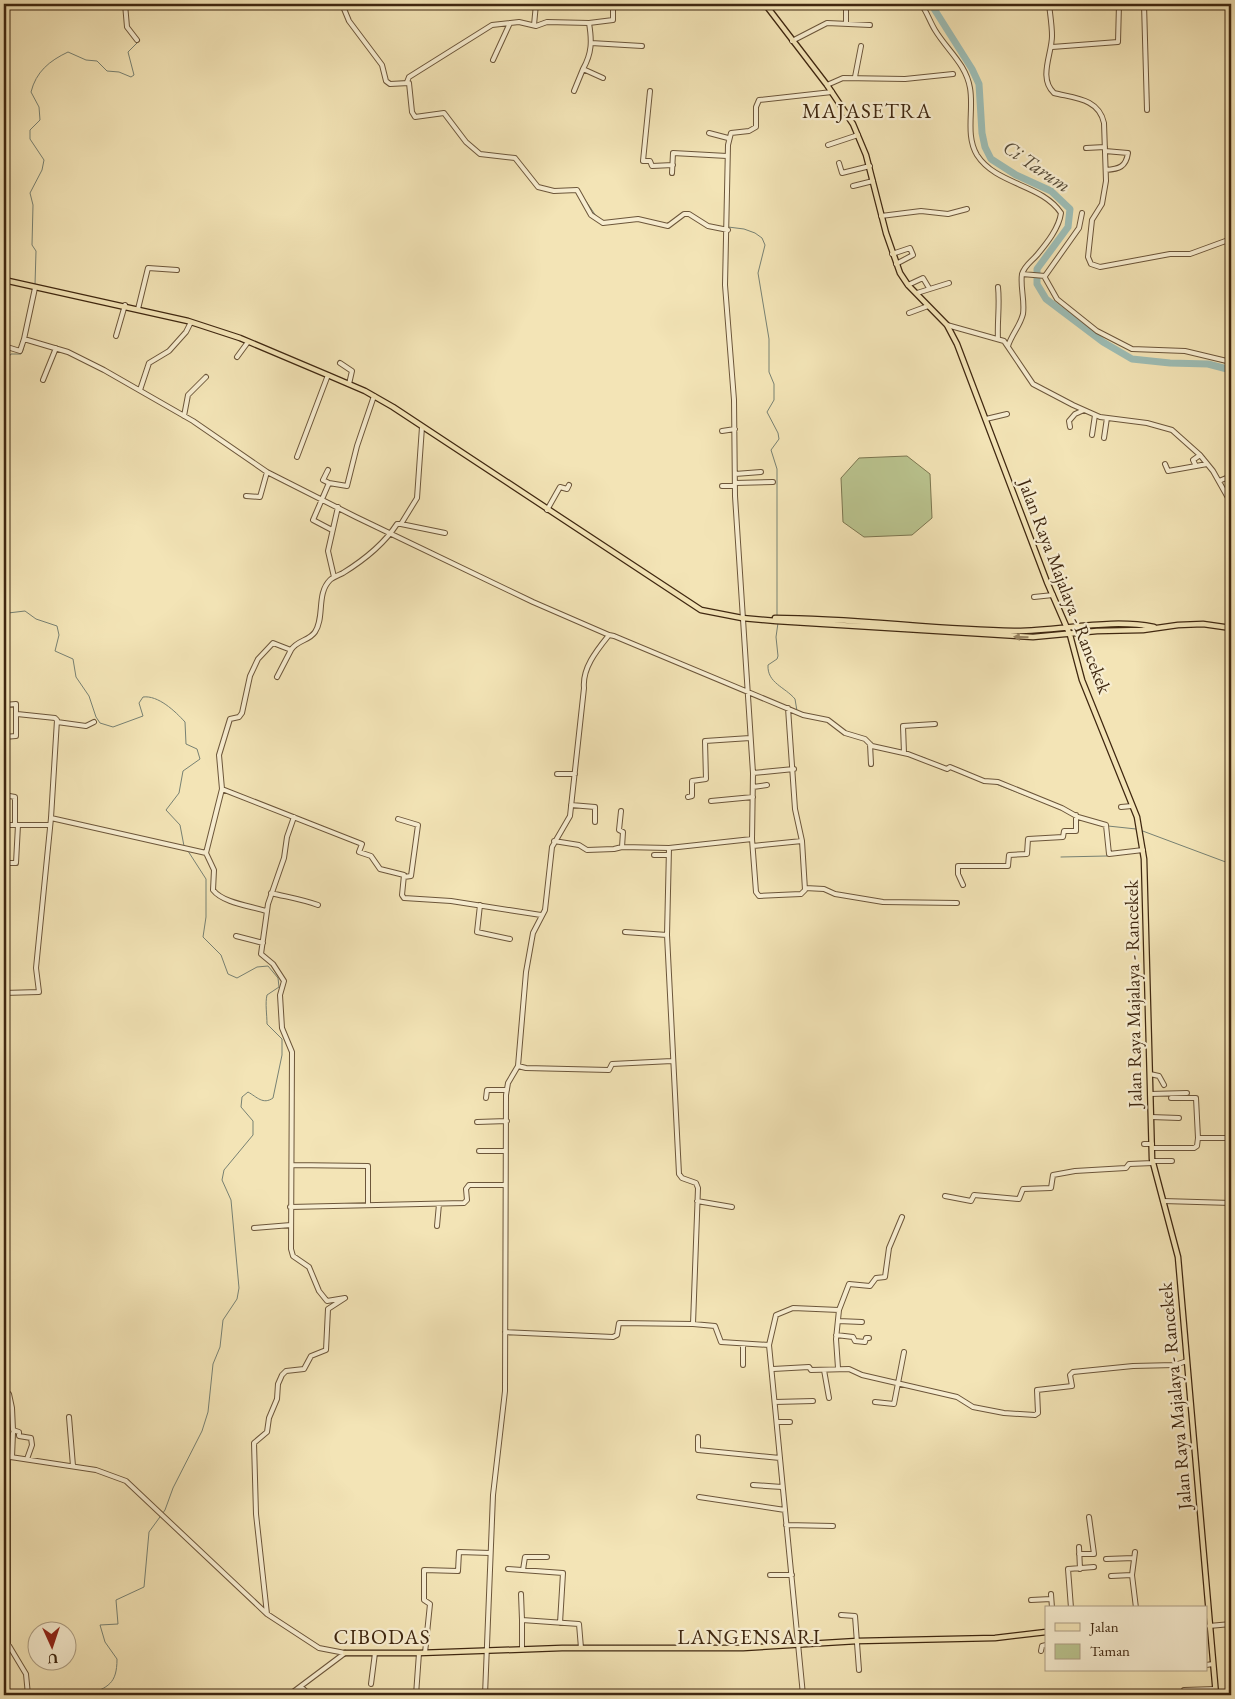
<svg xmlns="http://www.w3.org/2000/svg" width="1235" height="1699" viewBox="0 0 1235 1699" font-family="'EB Garamond',serif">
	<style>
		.green { fill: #bac48f; stroke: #7c7650 }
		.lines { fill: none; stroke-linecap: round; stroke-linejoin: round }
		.stream { stroke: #778173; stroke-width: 1 }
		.river { stroke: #9dbdb5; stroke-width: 7 }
		.minor-casing { stroke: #6c563a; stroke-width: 6 }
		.major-casing { stroke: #3f2710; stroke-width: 7 }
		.minor { stroke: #f7edd0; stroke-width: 4 }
		.major { stroke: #f3e4b6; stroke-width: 4.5 }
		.oneway { fill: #998663 }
		.labels { text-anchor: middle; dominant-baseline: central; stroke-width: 4.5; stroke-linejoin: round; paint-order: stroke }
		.street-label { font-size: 19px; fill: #3f2710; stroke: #f7edd0 }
		.water-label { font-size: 20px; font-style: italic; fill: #564c39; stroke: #f7edd0 }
		.quarter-label { font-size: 21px; letter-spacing: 1px; fill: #3f2710; stroke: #f7edd0 }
	</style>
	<rect width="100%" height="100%" fill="#f3e4b6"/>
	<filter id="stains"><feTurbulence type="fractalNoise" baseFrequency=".004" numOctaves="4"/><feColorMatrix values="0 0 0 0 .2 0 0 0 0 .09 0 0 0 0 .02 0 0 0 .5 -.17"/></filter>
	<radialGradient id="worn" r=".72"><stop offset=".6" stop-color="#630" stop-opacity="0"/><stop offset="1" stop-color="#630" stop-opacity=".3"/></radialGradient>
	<path class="green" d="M907 456 930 474 932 518 912 535 864 537 843 522 841 478 859 458Z"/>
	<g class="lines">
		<path class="stream" d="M127 12 128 20
			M388 82 407 81
			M411 85 412 95
			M520 161 531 176
			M579 191 596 216
			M728 227 744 229 755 233 762 238 765 245 758 273 769 339V372L774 384V400L767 412 778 433 779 439 771 450 777 469V616
			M35 285 36 251 32 245 33 205 30 193 42 170 44 160 30 139V130L40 120 39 107 31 92C36 72 49 61 68 52L86 60 97 61 107 71 119 72 131 77 134 75 128 52 137 43
			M4 363 11 354H21L23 350 33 306
			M4 604 8 613 25 611 36 619 57 626 59 635 55 651 73 659 76 677 89 696 96 717 100 723 113 727 143 716 139 703 143 697C158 695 175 711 185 722L186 744 197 749 200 759 183 771 179 793 166 810 180 825 184 846
			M778 623 776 637 778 656 777 659 768 665C767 683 785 687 795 699L797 711
			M895 749 925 758
			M996 784 1037 800
			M1108 826 1136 829
			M1140 830 1231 864
			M1061 857 1107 856
			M88 1695C108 1687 117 1684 117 1659L105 1642 100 1625 118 1624 116 1600 144 1587 149 1532 165 1510 173 1488 202 1431 208 1412 213 1364 220 1347 223 1320 237 1299 239 1288 231 1200 222 1180 224 1170 253 1135V1121L241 1107 242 1097 248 1092C257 1097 263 1105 273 1098L282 1055V1039L267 1024C267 1015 265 1003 267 995L279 987 278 978 268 966 257 967 237 978 228 974 221 955 203 937 206 917V879L188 851"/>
		<path class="river" d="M931 4 972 69 979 84 982 133 985 147 991 159 1016 175 1051 191 1070 209 1068 227 1037 269V284L1046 299 1103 342 1132 359 1170 363 1208 364 1231 370"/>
		<g class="minor-casing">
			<path id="minor" d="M125 4 127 27 137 40
				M342 4 349 21 382 65 386 81 390 84 409 83 412 112 415 117 444 113 466 142 480 154 515 158 538 187 554 191 577 190 591 215 603 223 638 219 668 226 684 214H689L708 226 728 230
				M921 4C927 12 930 22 935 30 947 50 966 64 970 88 974 110 965 135 977 155 996 185 1042 184 1061 213 1059 228 1047 243 1037 255 1031 262 1025 265 1022 274L1045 276 1079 228 1082 213
				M1049 4C1050 14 1052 25 1052 36 1052 54 1038 78 1054 93 1073 98 1099 98 1104 123L1106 181 1102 204 1092 220 1088 257 1091 264 1100 267 1170 254H1190L1231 239
				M1144 4 1147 110
				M846 23V4
				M534 25 536 4
				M792 41 827 23 870 25
				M591 43 642 46
				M1052 47 1118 42 1119 4
				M493 60 510 23
				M855 77 861 46
				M603 78 583 69C592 53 592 41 589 23L613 20V4
				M407 82 409 77 492 25 519 22 536 26 547 22 589 23
				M827 85 843 78 905 79 953 74
				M574 91 583 69
				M650 91 643 161H650L652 166 673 165
				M709 133 728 138
				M828 145 858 135
				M1086 148 1105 147
				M1105 151 1128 153C1126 167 1119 169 1106 170
				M839 163 842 173 870 166
				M672 173 673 153 727 156
				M853 186 873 181
				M881 216 921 211 948 214 967 209
				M892 254 910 248 913 255 896 264
				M1044 276 1057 299 1097 331 1132 349 1185 351 1231 362
				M908 285 923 278 929 288
				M917 293 949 283
				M138 309 148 268 177 270
				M909 313 928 306
				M947 325 1004 341 1033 384 1073 405 1100 417 1147 423 1172 430 1200 455 1213 471 1231 503
				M116 336 125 305
				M24 339 35 288
				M998 339C997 321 1000 305 998 287
				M4 346 20 351 24 339 68 352 104 370 193 421 267 472 356 517 533 602 609 635
				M1008 346C1012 334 1020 326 1023 314 1025 300 1020 287 1022 274
				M237 357 248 342
				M340 363 352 371 349 384
				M43 380 56 348
				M140 390 149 363 169 351 186 332 191 322
				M184 416 188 395 206 377
				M986 419 1007 414
				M1070 427 1069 421 1075 414 1084 410
				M722 431 735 429
				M1092 435 1095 415
				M1104 438 1107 418
				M1200 455 1193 460 1196 466 1207 464
				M297 457 328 375
				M1165 464 1168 471 1196 466
				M328 470 323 480 329 483 313 520 332 530
				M735 474 761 472
				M1219 481 1231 476
				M329 483 347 486 357 446 374 396
				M735 483 773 482
				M722 486H735
				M246 496 260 497 267 472
				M547 510 560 487 567 489 569 485
				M401 524 445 533
				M334 577 328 551 338 507
				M1034 597 1053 595
				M277 677 291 650
				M4 705 16 704V736L4 737
				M788 708 795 809 802 841 805 890 801 894 759 896 756 892 752 839 753 773 735 496 734 400 725 285 728 145 731 133 749 131 756 127V107L759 100 832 92
				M17 714 55 718 57 720 51 818
				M57 722 86 726 94 722
				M870 744 871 764
				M904 753 903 726 935 724
				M753 773 794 769
				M557 774H575
				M753 787 767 785
				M222 789 362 844 359 852 371 856 380 869 404 875 402 895 404 898 451 901 541 915
				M4 795 15 797V825
				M688 797 692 796V781L706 779 705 741 750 738
				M711 801 753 797
				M571 805 595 807V822
				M1121 807 1132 806
				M621 811 619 830 623 832 622 847
				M398 819 418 825 411 876 404 877
				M4 825H50
				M752 839 669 848 667 935 679 1174 682 1178 696 1183 698 1188 693 1324 715 1326 721 1342 769 1345
				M554 841 579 845 587 850 614 849 622 847 669 848
				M753 846 802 841
				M654 855H667
				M4 863H16L18 825
				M4 885H6
				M963 885 958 874V866H1008L1009 855 1027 854 1028 839 1063 837 1064 831H1076V815
				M805 888 824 889 835 894 883 902 957 903
				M271 893C287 897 301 899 318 905
				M480 905 477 932 510 939
				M266 911C251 906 223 903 213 890L214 870 206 853 222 789 219 755 230 719 239 717 242 713 250 676 258 659 273 643 291 650C297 640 309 641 315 632 325 617 316 594 330 580 333 577 339 575 343 573 364 560 384 544 397 524H401L417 498 422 427
				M625 932 667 935
				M236 936 263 943
				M4 993 39 992 36 968 51 818 206 853
				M518 1066 526 1068 609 1070 612 1064 672 1061
				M1150 1074 1159 1076 1164 1085
				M1150 1094 1187 1093
				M486 1098 487 1090H507
				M1171 1098H1196L1198 1138
				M1151 1117 1179 1118
				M477 1122 507 1121
				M1144 1144H1152
				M1152 1148H1194L1197 1146 1198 1138H1231
				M479 1151H505
				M1152 1161H1172
				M292 1165 368 1166V1205
				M945 1196 971 1201 974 1195 1019 1199 1023 1189 1051 1188 1053 1175 1075 1171 1126 1168 1129 1164 1153 1163
				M697 1201 732 1207
				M1163 1201 1231 1203
				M290 1207 464 1203 467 1200 466 1189 469 1185H505
				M437 1226 439 1204
				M254 1228 291 1225
				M838 1321 862 1322
				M505 1332 613 1337 617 1335 619 1323 693 1324
				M836 1335 853 1337 855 1341 865 1342 866 1338H869
				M743 1365V1344
				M838 1368 836 1339 839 1310
				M773 1369 809 1367 811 1370 849 1369 862 1375 957 1397 973 1407 1004 1413 1035 1415 1038 1413 1037 1390 1072 1386 1070 1375 1073 1372 1133 1366 1175 1365 1187 1361
				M824 1370 829 1398
				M4 1394H9L12 1408 13 1430 19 1432V1436L31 1438 32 1445 27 1459
				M775 1402 813 1401
				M875 1402 894 1404 904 1352
				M69 1417 73 1466
				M777 1422H790
				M698 1437V1450L780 1458
				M4 1456 96 1470 126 1481 267 1614 319 1648 345 1653
				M8 1457V1644L26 1674 28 1695
				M12 1457 13 1433
				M753 1485 782 1487
				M699 1497 785 1510
				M786 1525 833 1526
				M1079 1547 1080 1569
				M1135 1552 1132 1575 1136 1608
				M1079 1554H1094L1089 1517
				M1106 1559 1134 1558
				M508 1569 563 1573 560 1623
				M523 1570 525 1557H547
				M770 1575H792
				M1111 1576 1132 1575
				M521 1594 522 1620
				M1051 1594 1052 1608
				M1031 1600 1051 1599
				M1071 1608 1068 1569 1094 1567
				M267 1614 256 1514 254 1443 267 1432 269 1418 277 1399 278 1384 282 1375 286 1371 304 1369 311 1356 326 1350 328 1309 345 1298 327 1301 319 1291 309 1267 293 1256 291 1249 292 1052 282 1028 280 995 284 981 273 964 261 954 268 904 284 858 287 837 294 817
				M841 1615 855 1616 859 1670
				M1209 1626 1231 1624
				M522 1649V1620L579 1624 581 1648
				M1041 1651 1042 1646 1046 1645
				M425 1653 430 1604 424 1600V1570L458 1571 459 1552 490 1553
				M1206 1665 1213 1664
				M371 1684 375 1653
				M301 1687 310 1695
				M1184 1690 1215 1689
				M445 1693 473 1695
				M289 1695 345 1653
				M416 1695 419 1653
				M485 1695 493 1495 505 1391 506 1095 508 1083 518 1066 526 972 533 933 545 910 552 847 570 816 584 688C582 668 597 650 609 635L614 636 803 715 828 720 845 733 865 739 872 746 908 754 947 769 950 767 984 781 998 782 1062 808 1078 817 1106 825 1109 854 1143 850
				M803 1695 769 1345 776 1315 793 1308 839 1310 849 1284 870 1286 876 1278 885 1277 889 1248 902 1217"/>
		</g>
		<g class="major-casing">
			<path id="major" d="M765 4 827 85 853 124 866 155 886 233 900 273 908 285 947 325 957 344 1047 582 1070 635 1082 680 1137 817 1144 859 1152 1159 1178 1257 1216 1695
				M4 280 188 321 240 338 330 376 365 391 393 407 701 610 742 618 776 621 1033 637 1097 631 1143 630 1178 625 1203 624 1231 628
				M775 618C855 618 935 630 1014 631 1061 631 1109 618 1154 627
				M345 1653H419L562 1648H743L857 1641 995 1638 1046 1632"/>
		</g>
		<use href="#minor" class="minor"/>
		<use href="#major" class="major"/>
	</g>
	<defs><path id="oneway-solid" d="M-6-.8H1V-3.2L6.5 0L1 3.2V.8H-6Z" transform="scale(1.25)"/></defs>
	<use class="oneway" href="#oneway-solid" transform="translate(1021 637) rotate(-179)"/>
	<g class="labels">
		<g class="street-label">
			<text transform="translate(1065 586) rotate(69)">Jalan Raya Majalaya - Rancekek</text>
			<text transform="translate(1133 994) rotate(-91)">Jalan Raya Majalaya - Rancekek</text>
			<text transform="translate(1175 1396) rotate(-95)">Jalan Raya Majalaya - Rancekek</text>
		</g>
		<g class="water-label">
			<text transform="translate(1037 166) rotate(34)">Ci Tarum</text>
		</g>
		<g class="quarter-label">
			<text x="867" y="110">MAJASETRA</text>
			<text x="382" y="1636">CIBODAS</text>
			<text x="749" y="1636">LANGENSARI</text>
		</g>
	</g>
	<rect width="1235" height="1699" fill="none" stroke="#f3e4b6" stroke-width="20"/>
	<rect x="5" y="5" width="1225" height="1689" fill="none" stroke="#3f2710" stroke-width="2.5"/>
	<rect x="10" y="10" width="1215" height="1679" fill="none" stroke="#3f2710"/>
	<rect x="1045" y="1606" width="162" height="65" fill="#f7edd0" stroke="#ad9e83"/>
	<rect x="1055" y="1623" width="25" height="8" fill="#f3e4b6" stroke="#ad9e83"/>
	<text x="1090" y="1632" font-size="15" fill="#3f2710">Jalan</text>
	<rect x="1055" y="1644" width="25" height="15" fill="#bac48f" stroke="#ad9e83"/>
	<text x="1090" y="1656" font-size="15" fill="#3f2710">Taman</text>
	<g transform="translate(52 1646) rotate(177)"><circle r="24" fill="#f7edd0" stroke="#ad9e83"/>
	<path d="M0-4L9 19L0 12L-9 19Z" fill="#8f2418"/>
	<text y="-8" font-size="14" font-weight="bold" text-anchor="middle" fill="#3f2710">U</text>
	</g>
	<rect width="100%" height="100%" filter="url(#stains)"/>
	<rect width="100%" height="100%" fill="url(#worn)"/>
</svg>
